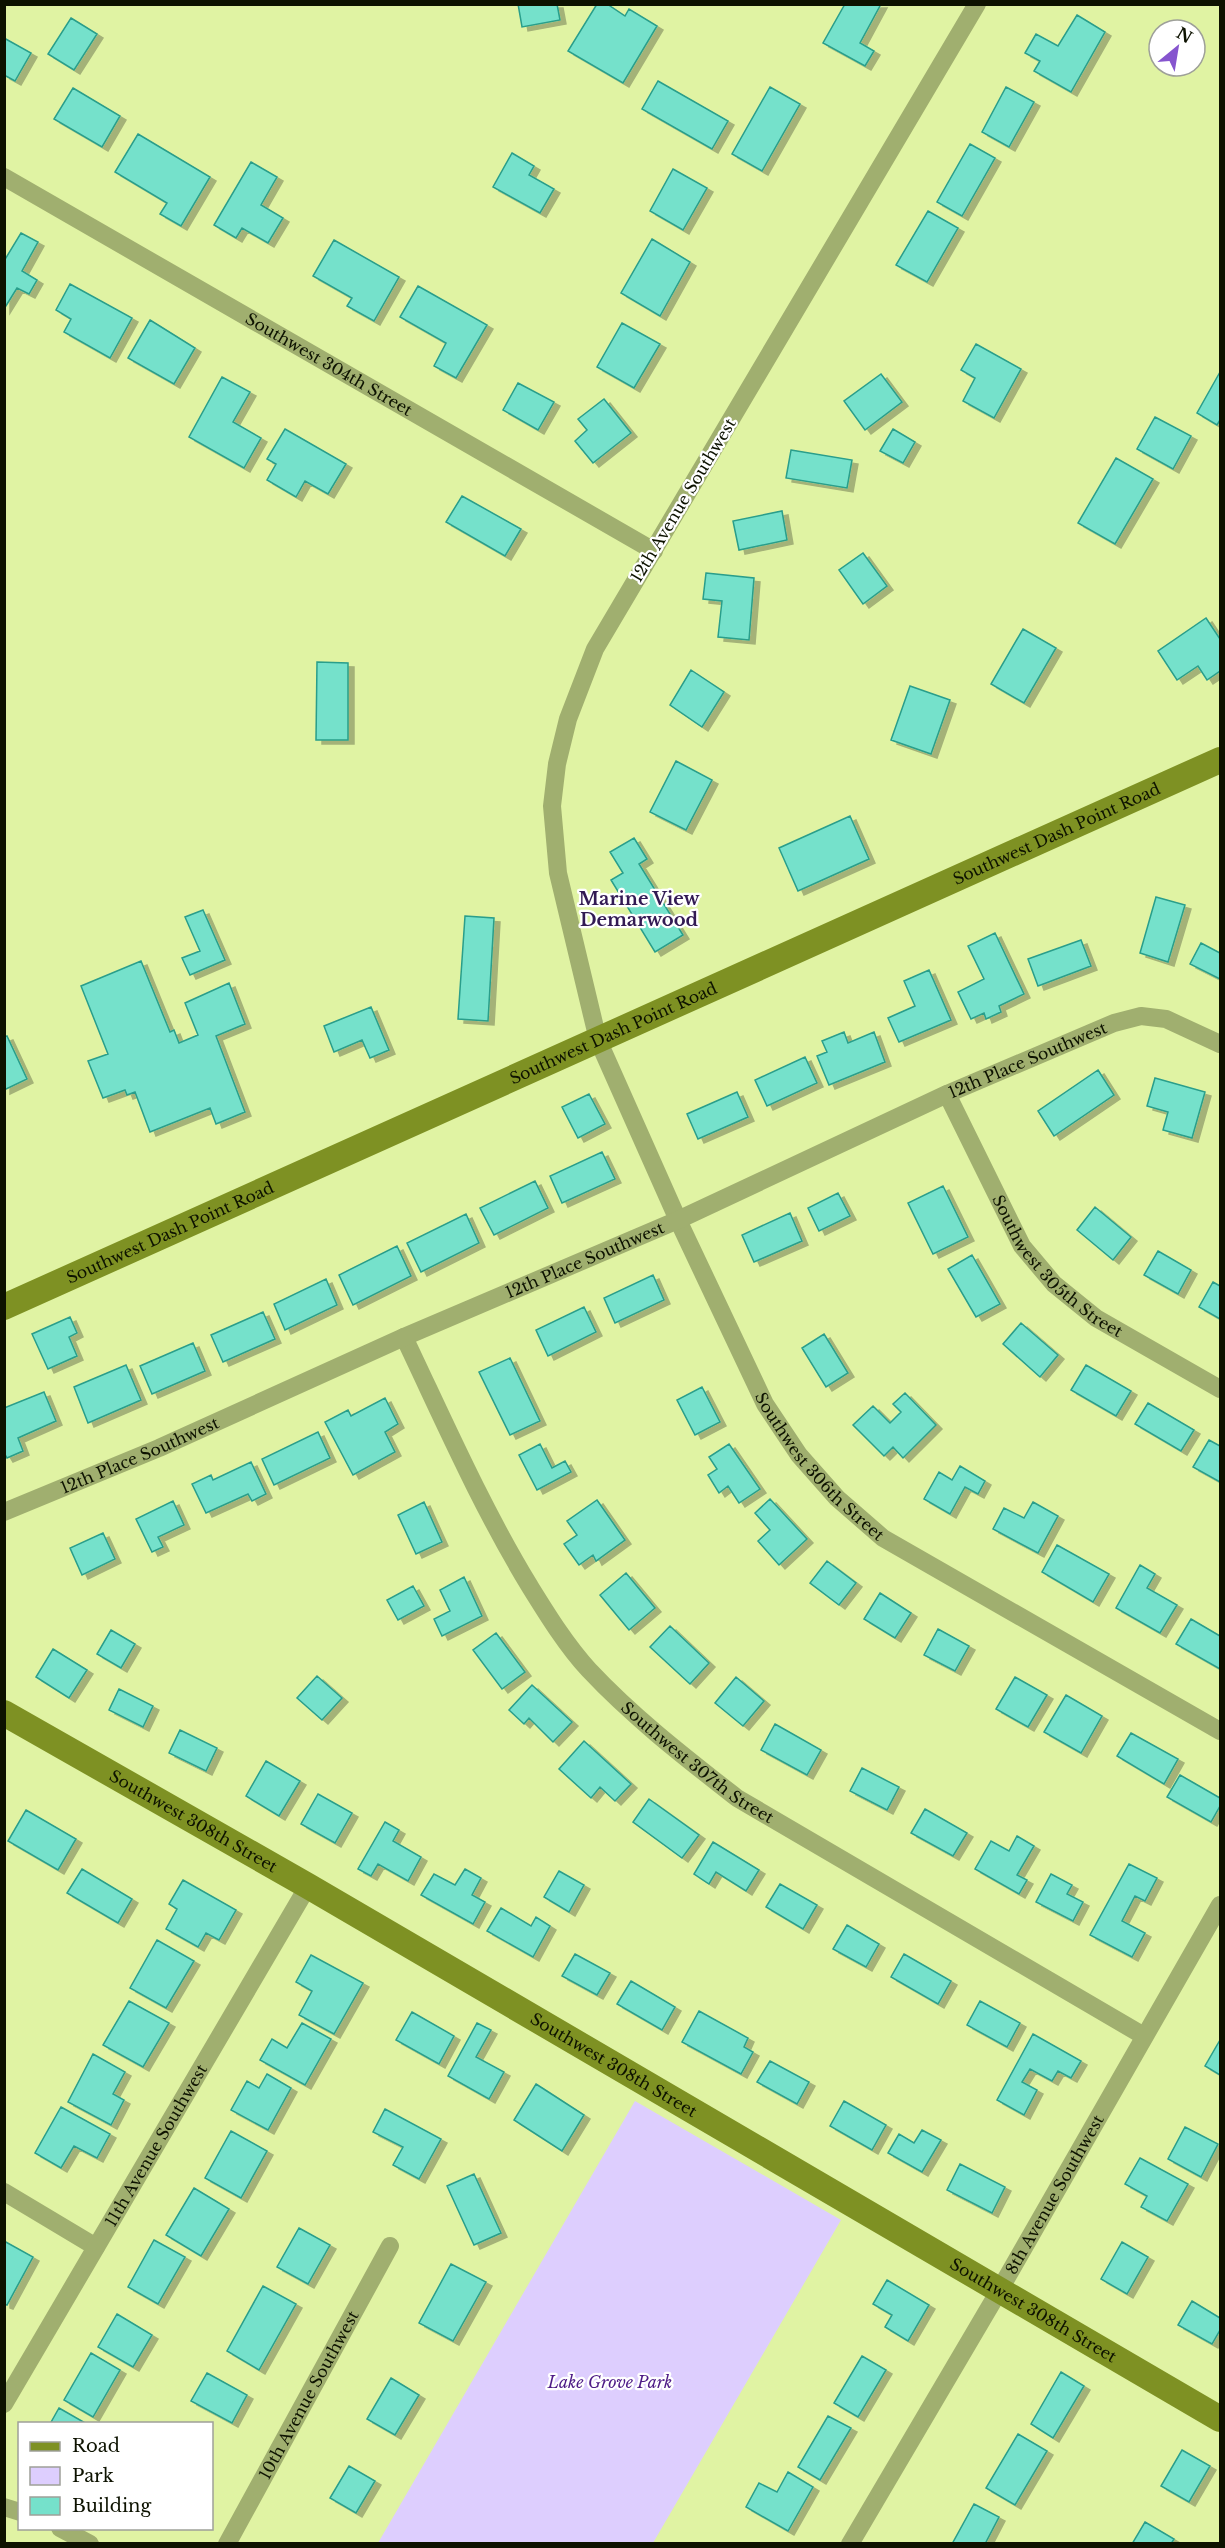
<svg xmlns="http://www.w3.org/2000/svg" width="1225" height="2548" viewBox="0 0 1225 2548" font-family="'Libre Baskerville',serif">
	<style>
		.green { fill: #ddcefe }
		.building { fill: #75e1cb; stroke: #299e8b; stroke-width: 1.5; filter: url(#shadow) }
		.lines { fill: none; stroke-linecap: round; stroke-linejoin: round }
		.street { stroke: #a0af6f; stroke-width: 18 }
		.secondary { stroke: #7e9123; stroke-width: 26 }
		.labels { text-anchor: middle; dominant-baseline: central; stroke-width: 4.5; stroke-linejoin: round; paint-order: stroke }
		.street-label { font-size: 16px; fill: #0d1200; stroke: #fff }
		.park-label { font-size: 16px; font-style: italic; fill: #4d1a86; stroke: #fff }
		.neighbourhood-label { font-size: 18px; font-weight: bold; fill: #321a53; stroke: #fff }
	</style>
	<defs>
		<filter id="shadow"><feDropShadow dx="6" dy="4" stdDeviation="0" flood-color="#0004"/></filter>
	</defs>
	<rect width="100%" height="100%" fill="#e0f3a3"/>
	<path class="green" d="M635 2101 841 2220 653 2543H378Z"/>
	<path class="building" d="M518 4H557L560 20 522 27Z
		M597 4H607L625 16 629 9 657 26 623 83 568 51Z
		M845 4H881L860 43 874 51 865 66 823 43Z
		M1077 15 1105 32 1071 92 1034 71 1040 61 1025 53 1036 34 1058 46Z
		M71 18 97 34 74 70 48 54Z
		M4 38 31 53 15 81 4 75Z
		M658 81 728 121 712 149 642 109Z
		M770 87 800 104 762 171 732 154Z
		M1006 87 1034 102 1009 147 982 132Z
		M73 88 120 116 102 147 54 119Z
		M138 134 210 177 181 226 160 214 167 203 115 172Z
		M970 144 995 158 962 216 937 202Z
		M512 153 534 166 529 175 554 189 540 213 493 187Z
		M251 162 277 177 261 205 283 218 268 243 242 228 236 238 214 225Z
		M673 169 707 188 683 230 650 211Z
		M928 211 958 228 927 282 896 265Z
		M21 233 38 242 22 271 37 280 29 294 17 288 4 309V261Z
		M652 239 690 262 660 316 621 293Z
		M334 240 399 277 374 321 347 306 352 298 313 276Z
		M70 284 132 318 110 358 64 332 71 319 56 310Z
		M418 286 487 325 456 378 434 366 446 343 400 317Z
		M150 320 195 348 174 384 128 358Z
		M622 323 660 344 634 388 597 367Z
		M976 344 1021 369 994 418 963 401 975 378 961 370Z
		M1220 372V420L1217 425 1197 413Z
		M881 374 902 402 865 430 844 401Z
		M222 377 250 392 233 422 261 438 244 468 189 437Z
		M518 383 554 402 538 430 503 410Z
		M604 399 631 433 593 463 575 441 587 430 578 419Z
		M1155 417 1191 436 1173 469 1137 449Z
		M285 429 346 464 328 494 305 481 296 497 267 480 276 464 267 459Z
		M893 429 915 442 903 463 880 451Z
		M791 450 852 460 847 488 786 478Z
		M1116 458 1153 479 1115 544 1078 523Z
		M462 496 521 529 505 556 446 522Z
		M782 511 787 540 739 550 733 521Z
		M863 553 887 586 863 604 839 570Z
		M706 573 754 578 749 640 718 637 722 601 703 599Z
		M1206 618 1220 639V671L1207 680 1198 666 1177 680 1158 651Z
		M1023 629 1056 648 1024 703 991 684Z
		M317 662 348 663V740H316Z
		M691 670 724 692 702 727 670 705Z
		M910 686 950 700 931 754 891 740Z
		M676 761 712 780 686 830 650 812Z
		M850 816 869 859 798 891 779 848Z
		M634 838 647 859 639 864 683 935 655 952 611 880 623 873 610 852Z
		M1156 897 1185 905 1168 962 1140 953Z
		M203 910 225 960 190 975 182 958 200 951 185 917Z
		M465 916 494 918 488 1021 458 1019Z
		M995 933 1024 994 999 1006 1001 1012 986 1019 984 1013 971 1019 958 992 984 979 968 946Z
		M1081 940 1091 966 1038 986 1028 959Z
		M1201 943 1220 953V979L1190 964Z
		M141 961 170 1032 174 1030 179 1043 198 1035 185 1003 229 983 245 1024 216 1036 245 1112 216 1124 210 1108 150 1132 135 1092 127 1095 125 1090 103 1098 88 1061 108 1054 81 986Z
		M929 970 951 1020 899 1042 888 1018 915 1006 904 981Z
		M371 1007 389 1050 370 1058 362 1040 334 1052 324 1026Z
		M844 1032 848 1043 874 1032 885 1062 829 1085 817 1056 827 1052 822 1041Z
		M7 1036 27 1079 4 1090V1037Z
		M805 1057 817 1083 767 1106 755 1080Z
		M1098 1070 1114 1095 1054 1136 1038 1111Z
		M1155 1078 1205 1092 1192 1138 1163 1130 1168 1112 1147 1106Z
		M737 1092 748 1117 698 1139 687 1114Z
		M589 1094 605 1124 578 1138 562 1107Z
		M602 1152 615 1179 562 1203 550 1176Z
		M535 1181 548 1208 494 1235 480 1208Z
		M943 1186 968 1237 933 1254 908 1203Z
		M838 1193 850 1216 819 1231 808 1208Z
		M1095 1207 1131 1237 1113 1260 1077 1230Z
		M790 1213 802 1241 754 1262 742 1235Z
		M466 1214 479 1243 421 1272 407 1243Z
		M397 1246 411 1276 353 1305 339 1275Z
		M1158 1251 1191 1270 1178 1294 1144 1275Z
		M972 1255 1000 1304 976 1317 948 1269Z
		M653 1275 664 1300 615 1323 604 1298Z
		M326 1279 337 1305 285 1330 274 1304Z
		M1213 1282 1220 1286V1319L1199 1307Z
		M584 1307 596 1332 548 1356 536 1330Z
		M263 1312 275 1339 223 1362 211 1335Z
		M70 1317 77 1333 69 1337 77 1356 48 1369 32 1334Z
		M1021 1323 1058 1355 1040 1377 1003 1344Z
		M824 1334 848 1373 826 1387 802 1348Z
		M193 1343 205 1371 152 1394 140 1366Z
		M510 1358 540 1421 510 1435 479 1372Z
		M126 1365 141 1400 88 1423 74 1387Z
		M1086 1365 1131 1391 1116 1416 1071 1390Z
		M702 1387 720 1422 695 1435 677 1400Z
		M44 1392 56 1421 18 1438 23 1451 7 1458 4 1453V1408Z
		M905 1393 936 1425 903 1458 893 1447 884 1456 853 1425 873 1406 890 1423 901 1412 893 1404Z
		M385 1398 398 1424 385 1432 395 1452 353 1475 325 1422 348 1410 351 1416Z
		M1148 1403 1194 1430 1181 1451 1135 1424Z
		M318 1432 330 1458 274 1485 262 1459Z
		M1209 1440 1220 1446V1482L1193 1467Z
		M540 1444 552 1468 565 1461 571 1472 537 1490 519 1455Z
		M729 1444 760 1489 739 1503 728 1486 719 1493 708 1475 717 1469 709 1457Z
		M251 1462 266 1494 252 1501 248 1494 206 1513 192 1484 211 1475 213 1480Z
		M960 1466 985 1481 978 1494 965 1487 950 1514 924 1499 939 1472 952 1480Z
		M770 1499 807 1539 779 1565 758 1541 770 1530 755 1513Z
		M597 1500 625 1540 596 1561 593 1555 579 1565 564 1544 577 1535 567 1521Z
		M173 1501 184 1525 158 1537 163 1547 152 1552 136 1519Z
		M424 1502 442 1542 416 1554 398 1515Z
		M1033 1502 1058 1516 1038 1553 993 1529 1004 1508 1024 1518Z
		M103 1533 115 1559 82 1575 70 1548Z
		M1057 1545 1109 1574 1093 1602 1042 1572Z
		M827 1561 856 1583 839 1605 810 1583Z
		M1140 1565 1155 1574 1147 1588 1177 1605 1160 1633 1116 1608Z
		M626 1573 655 1608 629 1630 600 1595Z
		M464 1577 482 1616 442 1636 434 1619 450 1611 440 1590Z
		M413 1586 424 1606 398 1620 387 1600Z
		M880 1593 911 1613 895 1638 864 1619Z
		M1191 1619 1220 1636V1669L1176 1644Z
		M670 1626 709 1663 690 1684 650 1647Z
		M938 1629 969 1646 955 1671 924 1655Z
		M111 1630 135 1644 121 1668 97 1654Z
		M496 1633 525 1672 502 1689 473 1650Z
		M53 1649 87 1670 69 1698 36 1677Z
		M317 1676 342 1698 322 1720 297 1698Z
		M736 1677 764 1701 743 1726 715 1703Z
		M1015 1677 1047 1695 1028 1727 996 1709Z
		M532 1685 572 1722 553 1742 529 1718 524 1724 509 1710Z
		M119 1689 153 1706 143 1727 109 1710Z
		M1066 1695 1102 1716 1081 1753 1044 1732Z
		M775 1724 821 1750 807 1775 761 1750Z
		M180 1730 217 1748 206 1771 169 1753Z
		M1131 1733 1178 1759 1164 1784 1117 1756Z
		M584 1741 631 1784 615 1801 600 1787 591 1798 559 1769Z
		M266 1761 300 1781 279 1816 246 1796Z
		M862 1768 899 1787 887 1810 850 1791Z
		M1180 1775 1220 1798V1806L1211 1822 1167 1797Z
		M318 1794 352 1813 335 1843 301 1824Z
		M649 1799 699 1835 682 1858 633 1822Z
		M925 1809 967 1833 953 1856 911 1833Z
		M26 1810 76 1839 58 1870 8 1841Z
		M385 1822 399 1830 393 1841 421 1857 408 1881 378 1864 371 1876 358 1869Z
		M1017 1836 1034 1846 1017 1875 1027 1880 1019 1894 975 1869 991 1841 1009 1851Z
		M713 1842 759 1870 746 1891 716 1872 709 1884 694 1874Z
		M1129 1864 1157 1878 1145 1901 1135 1896 1122 1921 1145 1933 1132 1957 1090 1935Z
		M82 1869 132 1899 118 1923 67 1893Z
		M465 1869 481 1878 472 1895 485 1902 473 1924 421 1895 434 1874 455 1885Z
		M559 1871 584 1885 569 1912 544 1897Z
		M1051 1874 1072 1885 1067 1894 1083 1902 1073 1921 1036 1902Z
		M183 1880 236 1910 219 1940 206 1933 198 1947 166 1929 177 1909 169 1904Z
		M780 1884 817 1905 803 1929 766 1907Z
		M501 1908 531 1926 536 1917 550 1926 533 1957 487 1931Z
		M847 1925 879 1944 866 1967 833 1949Z
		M157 1940 194 1961 166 2008 130 1988Z
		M575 1954 610 1973 597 1995 562 1976Z
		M904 1954 951 1981 938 2004 891 1977Z
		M311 1955 363 1983 334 2034 299 2015 312 1991 296 1982Z
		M631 1981 675 2007 662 2030 617 2004Z
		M129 2001 169 2023 143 2067 103 2045Z
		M980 2001 1020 2023 1007 2047 967 2025Z
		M699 2011 748 2038 744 2047 753 2052 741 2074 682 2042Z
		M412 2012 454 2036 439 2064 396 2040Z
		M302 2023 331 2039 305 2085 260 2060 272 2039 287 2048Z
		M477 2023 491 2030 476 2057 504 2072 489 2099 448 2076Z
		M1033 2034 1081 2061 1071 2078 1058 2071 1052 2081 1030 2069 1022 2082 1037 2090 1024 2115 997 2100Z
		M1220 2040V2075L1205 2066Z
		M93 2054 125 2072 113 2094 124 2100 111 2125 68 2102Z
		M770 2061 809 2082 797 2104 757 2082Z
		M267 2074 291 2088 268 2130 231 2110 247 2081 259 2088Z
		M536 2084 584 2115 562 2151 514 2120Z
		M844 2101 886 2125 872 2150 830 2126Z
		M61 2107 110 2134 97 2158 74 2146 61 2168 35 2153Z
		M385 2109 441 2139 419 2179 393 2165 403 2147 373 2132Z
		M1185 2127 1218 2144 1201 2177 1168 2159Z
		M922 2130 941 2140 922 2172 888 2153 899 2134 914 2143Z
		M231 2131 267 2151 241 2198 205 2178Z
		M1140 2158 1188 2184 1167 2221 1141 2207 1147 2196 1125 2184Z
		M960 2164 1005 2187 992 2213 947 2190Z
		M474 2174 501 2233 474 2245 447 2186Z
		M194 2188 229 2209 201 2256 166 2235Z
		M299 2228 330 2245 308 2284 277 2267Z
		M154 2240 185 2257 158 2304 128 2287Z
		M4 2241 33 2257 7 2305 4 2304Z
		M1122 2242 1148 2257 1127 2294 1101 2279Z
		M451 2264 486 2282 453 2341 419 2323Z
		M887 2280 929 2305 908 2341 885 2327 892 2315 873 2304Z
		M263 2286 296 2304 259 2370 227 2351Z
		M1192 2301 1220 2318V2330L1212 2344 1178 2325Z
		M117 2314 152 2335 133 2367 98 2347Z
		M91 2353 120 2370 93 2417 64 2400Z
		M862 2356 886 2370 858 2417 834 2403Z
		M1061 2372 1084 2386 1053 2438 1031 2424Z
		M207 2373 247 2395 232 2423 191 2401Z
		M391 2378 419 2395 395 2435 367 2419Z
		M59 2408 87 2424H50Z
		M828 2416 851 2428 820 2480 798 2467Z
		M1018 2434 1047 2451 1015 2505 986 2488Z
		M1182 2450 1210 2466 1189 2502 1161 2486Z
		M349 2466 375 2481 356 2513 330 2498Z
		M788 2472 813 2487 788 2531 746 2507 759 2483 777 2492Z
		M974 2504 999 2517 985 2544H952Z
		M1145 2522 1174 2539 1171 2544H1132Z"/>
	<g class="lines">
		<g class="street">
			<path id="s1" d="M977 4 595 649 568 719 557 764 552 806 558 873 598 1040 678 1220 765 1404 799 1455 837 1498 883 1538 1220 1731"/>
			<path id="s2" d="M4 177 654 551"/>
			<path id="s3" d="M947 1094 1022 1246 1054 1284 1096 1318 1220 1389"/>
			<path id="s4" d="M404 1337C444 1421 481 1506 529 1585 547 1614 566 1645 589 1670 634 1718 686 1758 737 1798L1144 2036"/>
			<path id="s5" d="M4 1512 159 1448 404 1337 678 1220 947 1094 1114 1023 1141 1016 1166 1019 1220 1044"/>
			<path d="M4 2192 96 2247"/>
			<path id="s6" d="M4 2404 308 1886"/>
			<path d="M4 2507 20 2512"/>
			<path d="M60 2528 90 2544"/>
			<path id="s7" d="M227 2544 390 2246"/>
			<path id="s8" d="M850 2544 999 2291 1220 1905"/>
		</g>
		<g class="secondary">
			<path id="s9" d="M4 1307 1220 760"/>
			<path id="s10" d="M4 1713 308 1886 1220 2419"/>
		</g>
	</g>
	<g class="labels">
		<g class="street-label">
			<text stroke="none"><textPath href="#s2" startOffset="375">Southwest 304th Street</textPath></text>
			<text transform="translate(683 500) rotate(-59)">12th Avenue Southwest</text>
			<text stroke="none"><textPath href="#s9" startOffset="1154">Southwest Dash Point Road</textPath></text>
			<text stroke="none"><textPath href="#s9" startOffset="668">Southwest Dash Point Road</textPath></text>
			<text stroke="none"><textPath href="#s5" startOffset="1119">12th Place Southwest</textPath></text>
			<text stroke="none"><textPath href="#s9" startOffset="182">Southwest Dash Point Road</textPath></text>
			<text stroke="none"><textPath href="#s5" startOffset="633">12th Place Southwest</textPath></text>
			<text stroke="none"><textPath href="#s3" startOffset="208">Southwest 305th Street</textPath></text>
			<text stroke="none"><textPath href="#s5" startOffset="147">12th Place Southwest</textPath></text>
			<text stroke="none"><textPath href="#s1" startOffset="1636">Southwest 306th Street</textPath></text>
			<text stroke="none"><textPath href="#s4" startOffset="525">Southwest 307th Street</textPath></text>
			<text stroke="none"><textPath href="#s10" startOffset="218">Southwest 308th Street</textPath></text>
			<text stroke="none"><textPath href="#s10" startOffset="704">Southwest 308th Street</textPath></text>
			<text stroke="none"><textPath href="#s6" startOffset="300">11th Avenue Southwest</textPath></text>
			<text stroke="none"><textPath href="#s8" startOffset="405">8th Avenue Southwest</textPath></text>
			<text stroke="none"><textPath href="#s10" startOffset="1190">Southwest 308th Street</textPath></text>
			<text stroke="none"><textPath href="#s7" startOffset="170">10th Avenue Southwest</textPath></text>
		</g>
		<g class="park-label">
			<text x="610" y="2382">Lake Grove Park</text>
		</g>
		<g class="neighbourhood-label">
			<text x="639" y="899">Marine View<tspan x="639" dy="21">Demarwood</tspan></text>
		</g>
	</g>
	<rect width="1225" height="2548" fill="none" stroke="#0d1200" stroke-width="12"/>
	<rect x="18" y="2422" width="195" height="108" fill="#ffffff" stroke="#9ea099" stroke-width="1.5"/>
	<rect x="30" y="2442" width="30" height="9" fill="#7e9123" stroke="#9ea099" stroke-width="1.5"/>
	<text x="72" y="2452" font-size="18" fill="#0d1200">Road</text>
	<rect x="30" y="2467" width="30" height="18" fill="#ddcefe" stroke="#9ea099" stroke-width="1.5"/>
	<text x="72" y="2482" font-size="18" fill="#0d1200">Park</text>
	<rect x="30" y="2497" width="30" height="18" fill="#75e1cb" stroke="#9ea099" stroke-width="1.5"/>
	<text x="72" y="2512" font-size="18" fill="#0d1200">Building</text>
	<g transform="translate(1177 48) rotate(30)"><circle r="28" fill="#ffffff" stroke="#9ea099" stroke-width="1.5"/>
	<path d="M0-4.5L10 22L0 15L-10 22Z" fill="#8655ce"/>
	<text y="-9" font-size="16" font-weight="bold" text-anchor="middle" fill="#0d1200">N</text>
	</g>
</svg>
